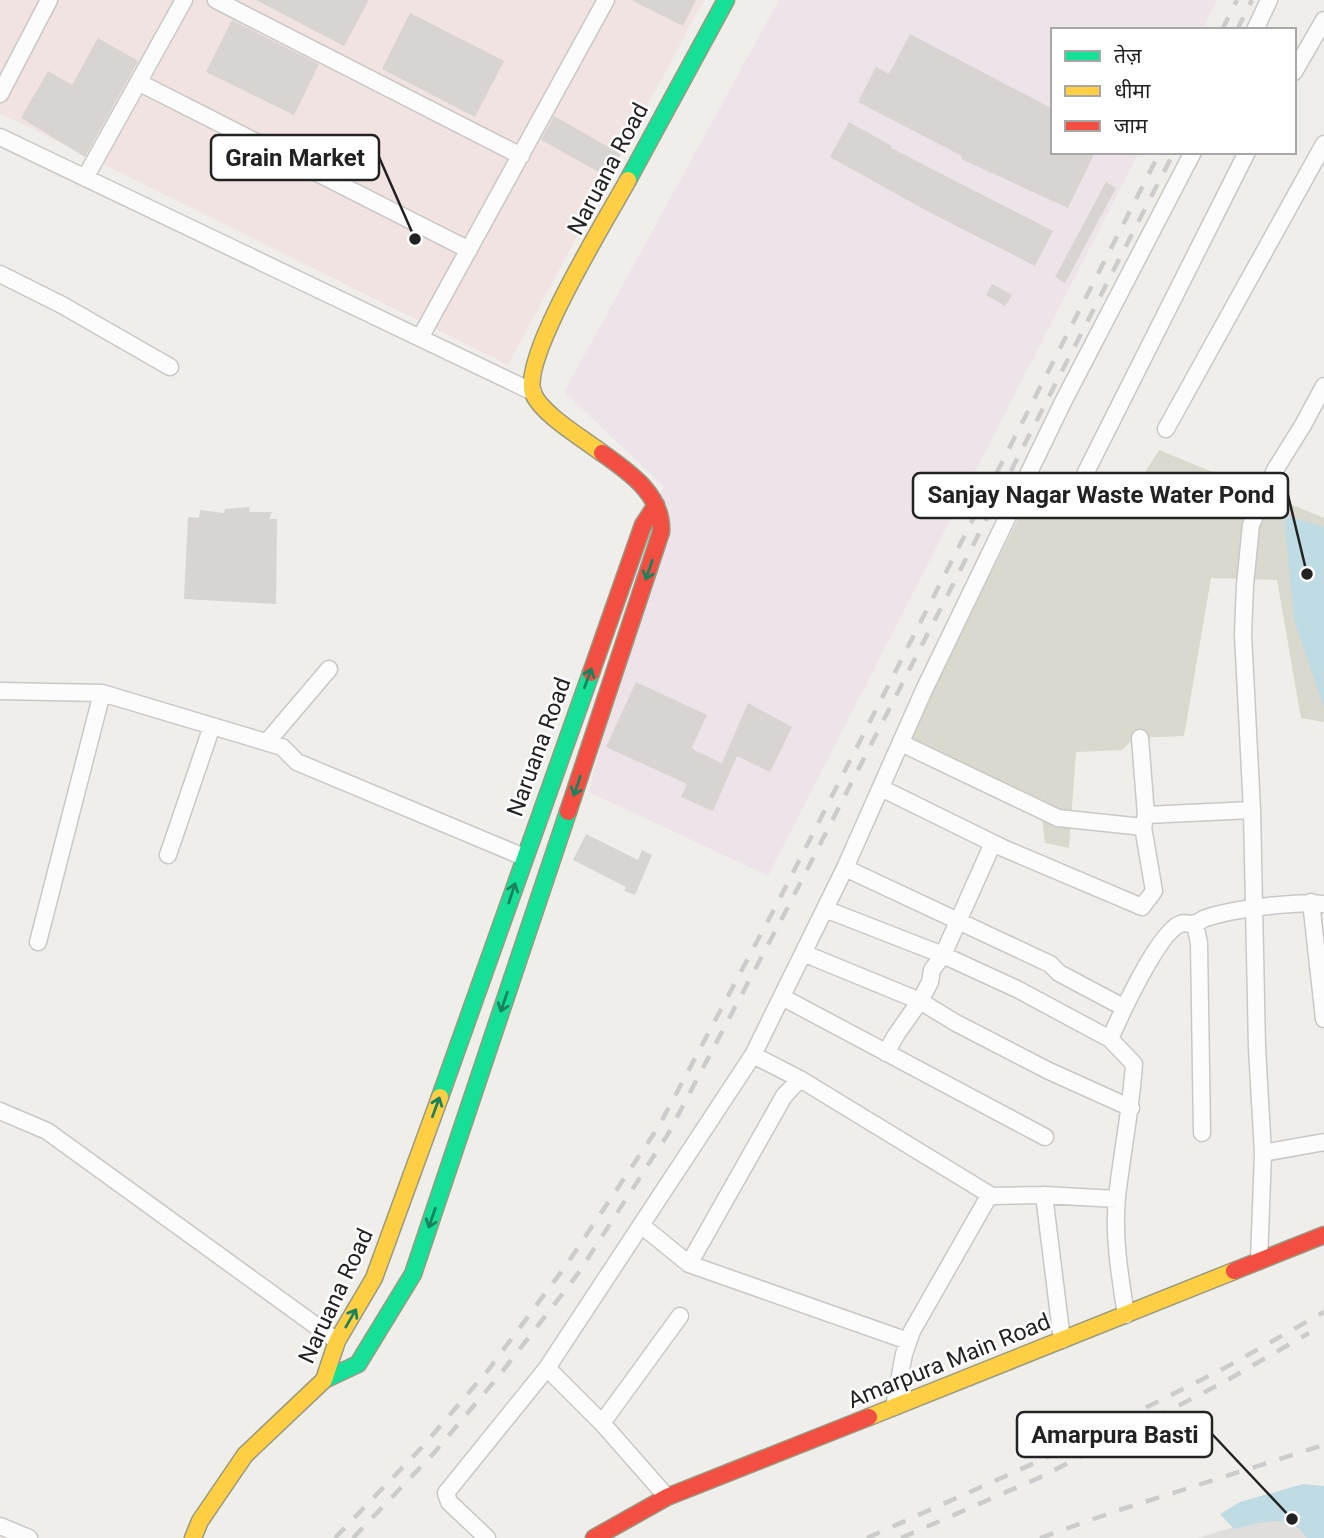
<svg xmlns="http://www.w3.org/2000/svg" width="1324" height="1538" viewBox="0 0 1324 1538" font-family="Roboto,'Noto Sans Devanagari',sans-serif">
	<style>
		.residential { fill: #dfdedc }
		.commercial { fill: #f1e3e1 }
		.industrial { fill: #ede4e9 }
		.construction { fill: #d9d9cd }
		.water { fill: #bfdbe3 }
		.building { fill: #d7d4d2 }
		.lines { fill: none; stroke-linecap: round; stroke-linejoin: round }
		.street-casing { stroke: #c9c8c7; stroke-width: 19 }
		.fast-casing { stroke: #999a82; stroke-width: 19 }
		.slow-casing { stroke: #999a82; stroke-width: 19 }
		.jam-casing { stroke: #999a82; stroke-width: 19 }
		.street { stroke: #fdfcfc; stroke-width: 16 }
		.fast { stroke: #16e098; stroke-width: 16 }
		.slow { stroke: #ffcf43; stroke-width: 16 }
		.jam { stroke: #f24e42; stroke-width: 16 }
		.rail { stroke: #ccc; stroke-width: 4.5; stroke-dasharray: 14 14; stroke-linecap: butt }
		.oneway { stroke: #1c815d }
		.labels { text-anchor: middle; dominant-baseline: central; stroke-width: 5; stroke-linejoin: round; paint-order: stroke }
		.street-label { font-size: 23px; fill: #222; stroke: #fff }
		.leader { fill: none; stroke: #222; stroke-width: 2.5 }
		.callout-dot { fill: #222; stroke: #fff; stroke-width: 2.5 }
		.callout { fill: #fff; stroke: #222; stroke-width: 2.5 }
		.callout-label { font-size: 24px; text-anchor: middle; font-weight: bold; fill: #222 }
	</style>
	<rect width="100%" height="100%" fill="#f0eeeb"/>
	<path class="residential" d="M1324 1499V1538H1198Z"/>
	<path class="commercial" d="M0 0H704L508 365 0 113Z"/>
	<path class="industrial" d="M779 0H1217L1202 30H1053V152H1139L768 876 589 792 663 486 564 392Z"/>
	<path class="construction" d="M1159 450 1324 518V722L1301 718 1277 580 1211 578 1184 736 1134 738 1122 750 1076 752 1069 848 1045 843 1041 809 904 747 1038 479 1123 507Z"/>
	<path class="water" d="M1284 515 1324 527V708L1294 620Z
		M1303 1484 1324 1486V1538H1307C1290 1511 1260 1523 1234 1529L1220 1514 1240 1502Z"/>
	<path class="building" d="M256 0H369L344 46Z
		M631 0H696L683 26Z
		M410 13 504 61 475 117 382 69Z
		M232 20 319 64 294 115 206 72Z
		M910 34 1053 109V152H1095L1068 208 961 159 962 156 858 102 876 67 889 74Z
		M98 38 138 61 85 157 21 118 48 71 72 85Z
		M554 116 621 154 608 177 541 140Z
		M849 122 892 146 891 148 1053 231 1035 266 929 212 830 157Z
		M1106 182 1116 188 1065 283 1055 277Z
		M992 284 1012 295 1005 306 986 295Z
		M250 507 249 512H272L269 519H277L276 604 184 599 188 517 199 518 200 510 224 513 225 509Z
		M636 682 707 715 692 747 694 750 722 763 748 703 792 727 770 772 737 756 713 811 681 797 687 784 606 747Z
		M586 834 638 860 642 850 652 855 635 895 624 891 626 887 573 860Z"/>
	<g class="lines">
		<g class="street-casing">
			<path id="street" d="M216 0 521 156
				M1255 30 1269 0
				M1294 72 1324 20
				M138 82 469 250
				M0 94 49 0
				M0 137 533 392
				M85 178 184 0
				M0 274 62 305 170 367
				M420 338 606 0
				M1166 429 1324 144
				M1086 472 1247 152
				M0 691 102 693 282 747 297 762 524 857
				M1140 738 1146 815
				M267 742 329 669
				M901 743 1058 818 1143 827
				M881 788 1003 848 1142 907 1154 891 1143 827 1146 815 1252 810
				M168 855 212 726
				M845 868 1050 964 1059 973 1123 1007
				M1311 902 1324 1019
				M825 909 943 955 1017 989 1110 1039
				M1195 924 1199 943 1202 1133
				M38 942 102 693
				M803 953 920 1001 956 1023 1049 1071 1131 1108
				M782 997 1045 1137
				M886 1053 896 1035 920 1001 930 982 932 970 943 955 993 843
				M753 1055 800 1079 992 1196
				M800 1079 784 1096 689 1264 908 1341
				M0 1111 47 1131 337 1341
				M1263 1153 1324 1142
				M1044 1195 1062 1340
				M641 1225 689 1264
				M1259 1261 1263 1153 1257 1048 1252 810 1243 634 1245 585 1251 525 1275 470 1303 425 1324 386
				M1126 1315C1120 1276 1113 1237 1117 1197 1122 1153 1131 1109 1134 1064L1110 1039C1120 1016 1158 933 1180 924 1185 922 1191 925 1196 923 1200 922 1202 919 1206 918 1231 909 1298 901 1324 904
				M547 1368 602 1423 667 1497
				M894 1407 904 1354 912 1331 989 1196 1044 1195 1117 1199
				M602 1423 680 1316
				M0 1526 29 1538
				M487 1538 449 1502 446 1493 547 1368 753 1055 845 868 924 690 1063 402 1193 152"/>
		</g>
		<g class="fast-casing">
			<path id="fast" d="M628 180 726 0
				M440 1097 591 673
				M324 1380 358 1364 413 1274 568 812"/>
		</g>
		<g class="slow-casing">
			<path id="slow" d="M602 453C584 439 541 414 533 393 520 358 608 217 628 180
				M869 1417 1234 1271
				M193 1538 200 1521 245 1455 324 1380 337 1341 374 1278 440 1097"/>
		</g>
		<g class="jam-casing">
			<path id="jam" d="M591 673 643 525 656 505
				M568 812 661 532C663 495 629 472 602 453
				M1234 1271 1324 1235
				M594 1538 667 1497 869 1417"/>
		</g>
		<use href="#street" class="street"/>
		<use href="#fast" class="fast"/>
		<use href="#slow" class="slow"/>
		<use href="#jam" class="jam"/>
		<path class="rail" d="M1222 30 1237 0
			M1237 30 1252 0
			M335 1538 424 1445 489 1369 567 1264 659 1126 778 902 1160 152
			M353 1538 433 1454 498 1377 577 1275 668 1134 789 905 1174 152
			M867 1538 1039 1461 1221 1370 1324 1312
			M901 1538 1043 1476 1224 1382 1309 1333
			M1040 1538 1116 1511 1324 1445"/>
	</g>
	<defs><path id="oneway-shaft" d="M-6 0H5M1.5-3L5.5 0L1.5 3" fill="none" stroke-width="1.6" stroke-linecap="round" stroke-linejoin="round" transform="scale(1.75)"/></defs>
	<g class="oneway">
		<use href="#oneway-shaft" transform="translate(649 570) rotate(109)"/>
		<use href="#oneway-shaft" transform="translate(588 678) rotate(-70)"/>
		<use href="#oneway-shaft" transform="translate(577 786) rotate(109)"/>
		<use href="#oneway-shaft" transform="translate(512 893) rotate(-72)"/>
		<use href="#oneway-shaft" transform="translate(504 1002) rotate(109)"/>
		<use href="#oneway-shaft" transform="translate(436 1107) rotate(-70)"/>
		<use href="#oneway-shaft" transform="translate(432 1218) rotate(109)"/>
		<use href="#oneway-shaft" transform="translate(351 1318) rotate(-60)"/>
	</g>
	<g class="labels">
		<g class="street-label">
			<text transform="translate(608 169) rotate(-62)">Naruana Road</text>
			<text transform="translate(539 747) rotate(-70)">Naruana Road</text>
			<text transform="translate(336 1296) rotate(-65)">Naruana Road</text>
			<text transform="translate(949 1361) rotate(-22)">Amarpura Main Road</text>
		</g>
	</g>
	<path class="leader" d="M415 239L379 157M1307 574L1288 495M1292 1519L1212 1434"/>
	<g class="callout-dot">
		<circle cx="415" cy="239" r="7"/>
		<circle cx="1307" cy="574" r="7"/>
		<circle cx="1292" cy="1519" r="7"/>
	</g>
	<g class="callout">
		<rect x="211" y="135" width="168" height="45" rx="7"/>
		<rect x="913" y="473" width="375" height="45" rx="7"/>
		<rect x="1017" y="1412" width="195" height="45" rx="7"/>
	</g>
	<g class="callout-label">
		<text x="295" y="166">Grain Market</text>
		<text x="1101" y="503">Sanjay Nagar Waste Water Pond</text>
		<text x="1115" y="1443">Amarpura Basti</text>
	</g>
	<rect x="1051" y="28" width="245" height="126" fill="#ffffff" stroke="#a7a7a7" stroke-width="2"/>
	<rect x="1065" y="51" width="35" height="10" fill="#16e098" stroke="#a7a7a7" stroke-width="2"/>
	<text x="1114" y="63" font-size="21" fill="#222222">तेज़</text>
	<rect x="1065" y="86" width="35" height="10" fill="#ffcf43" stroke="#a7a7a7" stroke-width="2"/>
	<text x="1114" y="98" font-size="21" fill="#222222">धीमा</text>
	<rect x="1065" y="121" width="35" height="10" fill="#f24e42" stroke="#a7a7a7" stroke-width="2"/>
	<text x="1114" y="133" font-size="21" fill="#222222">जाम</text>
</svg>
